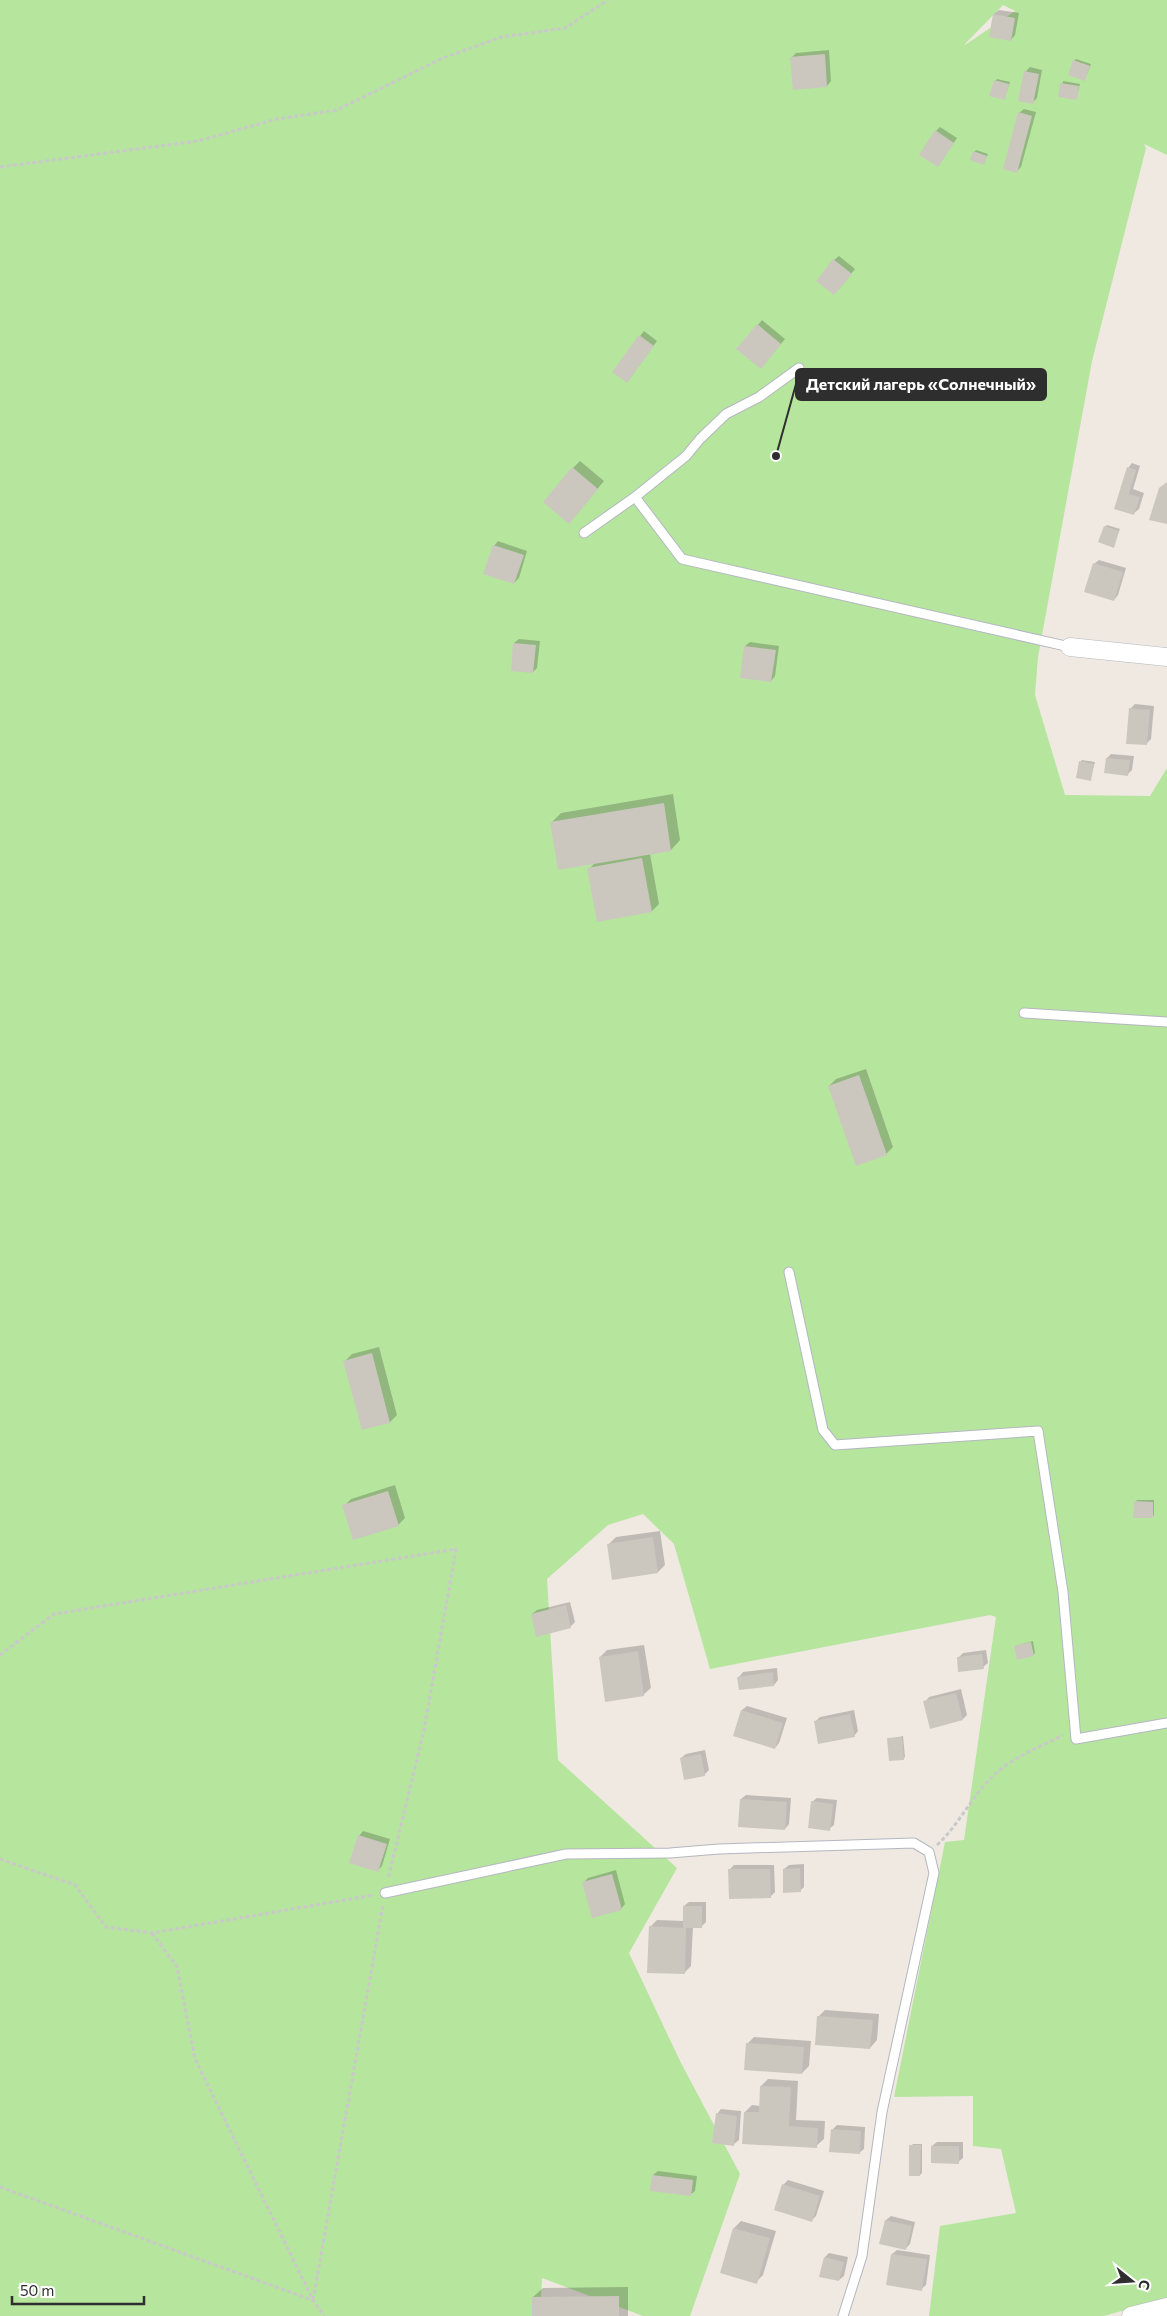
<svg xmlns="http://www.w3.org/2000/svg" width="1167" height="2316" viewBox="0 0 1167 2316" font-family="Commissioner,sans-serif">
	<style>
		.green { fill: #b6e59e; fill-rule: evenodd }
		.shadow { fill: #0003 }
		.building { fill: #cbc7bf }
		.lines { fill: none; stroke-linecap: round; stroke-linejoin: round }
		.service-casing { stroke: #b4b7c1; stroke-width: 11 }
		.minor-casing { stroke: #b4b7c1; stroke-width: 19 }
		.path { stroke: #c9c9c9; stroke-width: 3; stroke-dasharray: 4 2.5; stroke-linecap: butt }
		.service { stroke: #fff; stroke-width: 9 }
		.minor { stroke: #fff; stroke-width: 18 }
		.leader { fill: none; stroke: #2e2e2e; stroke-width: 2 }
		.callout-dot { fill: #2e2e2e; stroke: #fff; stroke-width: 2 }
		.callout { fill: #2e2e2e; stroke: #2e2e2e; stroke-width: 2 }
		.callout-label { font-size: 16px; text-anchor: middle; font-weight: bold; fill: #fff }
	</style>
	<rect width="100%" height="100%" fill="#efe9e1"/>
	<path class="green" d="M0 0H1167V155L1144 144 1146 148 1092 361 1038 657 1035 695 1065 795 1150 796 1167 768V2299L1103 2316H929L940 2226 1016 2213 1001 2149 973 2146V2096L894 2097 945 1842 964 1840 996 1617 990 1615 710 1669 674 1544 643 1514 608 1525 547 1579 558 1760 677 1868 629 1953 681 2063 740 2174 690 2316H643L542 2278 540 2316H0ZM1003 5 1015 11 965 45V44Z"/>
	<path class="shadow" d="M999 10 1019 13 1015 35 1011 40 990 36 994 14Z
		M829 50 831 81 827 86 791 58 796 53Z
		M1076 59 1091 64 1085 79 1074 61Z
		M1030 67 1042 70 1037 98 1032 103 1025 72Z
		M997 79 1010 82 1004 99 995 81Z
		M1063 81 1080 84 1076 99 1060 96Z
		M1024 109 1036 112 1021 167 1017 171 1019 113Z
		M940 127 957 138 938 166 936 131Z
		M976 150 988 154 984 163 974 152Z
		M839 256 855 269 839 289 834 260Z
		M762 320 785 339 765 363 738 349Z
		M644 331 657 341 631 377 640 336Z
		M580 461 604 481 576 515 573 468Z
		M1132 463 1140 466 1133 489 1144 493 1139 509 1134 513 1116 508 1128 468Z
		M1107 525 1120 529 1113 546 1105 527Z
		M498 541 527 551 519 578 514 583 494 546Z
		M1099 560 1126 568 1118 595 1114 600 1094 564Z
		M519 639 540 641 537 668 533 672 514 643Z
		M750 642 779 646 775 676 771 681 745 646Z
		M1135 704 1154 706 1151 739 1146 744 1130 709Z
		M1111 754 1134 756 1132 770 1128 774 1107 758Z
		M1082 760 1095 762 1090 780 1080 762Z
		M673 794 680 840 671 850 650 854 659 904 652 911 598 921 589 869 595 863 552 822 561 813Z
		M866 1069 893 1147 886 1154 829 1086 836 1079Z
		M379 1347 397 1415 390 1422 363 1429 345 1361 352 1354Z
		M395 1485 405 1518 398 1525 344 1506 351 1499Z
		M1137 1500H1154V1515L1152 1517 1135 1502Z
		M660 1531 665 1565 658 1572 613 1579 609 1544 616 1537Z
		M570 1602 575 1622 570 1627 532 1614 537 1610Z
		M1033 1641 1035 1653 1033 1655 1015 1646Z
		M644 1645 651 1688 643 1695 600 1657 607 1650Z
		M986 1650 988 1663 983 1667 958 1658 963 1653Z
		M777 1668 778 1680 774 1685 739 1677 743 1672Z
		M961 1689 967 1715 963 1719 925 1702 929 1697Z
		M747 1706 787 1718 779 1743 775 1748 734 1735 742 1710Z
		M854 1710 858 1731 854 1736 815 1722 820 1717Z
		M903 1736 905 1757 903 1759 889 1739Z
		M705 1750 709 1770 704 1775 681 1758 686 1754Z
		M746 1795 791 1798 789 1824 785 1829 741 1799Z
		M817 1798 837 1800 834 1825 829 1829 812 1802Z
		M363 1831 390 1839 382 1866 378 1870 359 1836Z
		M804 1864V1887L800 1891 784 1869 789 1865Z
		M734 1865H774L775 1892 770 1897 729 1870Z
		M616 1870 625 1904 621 1909 584 1882 588 1878Z
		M689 1902H706V1922L702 1926H693L691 1966 684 1973 650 1927 657 1920 684 1921V1906Z
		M825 2010 879 2014 877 2040 870 2048 818 2017Z
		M754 2037 811 2041 809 2066 802 2073 747 2044Z
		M768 2079 798 2081 796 2120 825 2121 824 2139 816 2146 745 2112 752 2105 760 2106 761 2086Z
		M721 2109 741 2111 739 2140 734 2144 717 2114Z
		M837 2125 865 2127 864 2149 859 2153 833 2129Z
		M937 2142H963V2158L958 2162 932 2146Z
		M913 2144H922V2173L920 2175 911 2146Z
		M658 2171 697 2176 695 2191 690 2195 653 2175Z
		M788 2180 824 2191 816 2216 812 2220 783 2185Z
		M891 2216 915 2222 910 2244 905 2249 881 2243 886 2220Z
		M741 2221 776 2231 763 2275 756 2282 734 2228Z
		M897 2250 930 2255 926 2285 921 2289 892 2254Z
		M829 2253 848 2257 844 2276 839 2280 825 2257Z
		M628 2287V2316H533V2297L543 2288Z"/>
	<path class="building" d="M993 14 1015 18 1011 41 989 37Z
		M825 54 827 87 793 90 790 57Z
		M1073 60 1090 66 1085 81 1068 75Z
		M1024 71 1039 74 1033 104 1018 101Z
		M994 80 1009 84 1005 100 989 96Z
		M1060 83 1079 86 1077 100 1058 97Z
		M1018 112 1032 116 1017 173 1003 169Z
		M935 130 954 143 938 167 919 155Z
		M973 151 987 156 984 165 970 160Z
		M833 259 852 274 834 295 816 281Z
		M757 324 781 344 761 369 736 349Z
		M639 335 654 346 627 383 612 372Z
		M572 467 598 489 569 524 543 502Z
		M1127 467 1136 470 1129 494 1140 497 1134 515 1114 509Z
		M1167 482V524L1149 520 1159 488Z
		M1104 526 1119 531 1114 548 1098 542Z
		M493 545 524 555 514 584 483 574Z
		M1093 563 1123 572 1114 601 1084 592Z
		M513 643 536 645 533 673 511 671Z
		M744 646 776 650 771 682 740 678Z
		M1129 708 1150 710 1147 745 1126 744Z
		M1106 758 1130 760 1128 776 1104 773Z
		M1079 761 1094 764 1091 781 1076 778Z
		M664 803 671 851 558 870 550 822Z
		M642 858 652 912 597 922 587 868Z
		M859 1075 887 1155 856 1166 828 1086Z
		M372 1353 390 1423 362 1430 343 1361Z
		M388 1491 399 1526 353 1540 342 1505Z
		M1134 1501 1153 1502V1518H1133Z
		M653 1537 658 1573 612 1580 607 1544Z
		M566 1605 571 1628 536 1637 531 1614Z
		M1031 1642 1034 1656 1017 1660 1014 1646Z
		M638 1651 644 1696 605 1702 599 1657Z
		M982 1654 984 1669 958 1672 957 1657Z
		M773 1672 774 1686 739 1690 737 1677Z
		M956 1693 963 1720 930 1729 923 1701Z
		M741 1710 783 1723 775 1749 733 1736Z
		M850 1714 855 1737 818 1744 814 1721Z
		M902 1737 904 1760 889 1761 887 1738Z
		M701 1754 705 1776 684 1780 680 1758Z
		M740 1799 787 1802 785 1830 738 1827Z
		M811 1801 833 1804 830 1831 808 1828Z
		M358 1835 387 1844 378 1872 349 1863Z
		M800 1868 801 1892 783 1893V1869Z
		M728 1869H770L771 1898 729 1899Z
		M612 1874 622 1910 592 1918 582 1882Z
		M683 1906H702V1928H686L685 1974 647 1973 649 1926 683 1928Z
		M817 2016 873 2020 870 2049 815 2045Z
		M746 2043 804 2047 802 2074 744 2070Z
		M760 2086 791 2087 789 2126 818 2128 817 2148 742 2144 744 2112H759Z
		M716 2113 737 2116 734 2146 712 2143Z
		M831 2129 861 2131 860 2154 829 2152Z
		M909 2145H921L920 2176H909Z
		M931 2146H959V2164L931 2163Z
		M652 2175 693 2180 691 2196 650 2191Z
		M782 2184 820 2196 812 2222 774 2210Z
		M885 2220 912 2226 906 2250 879 2244Z
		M733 2228 770 2238 757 2284 720 2273Z
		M891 2254 927 2259 922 2291 886 2285Z
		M824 2257 844 2262 839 2281 819 2277Z
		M619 2296V2316H532V2297Z"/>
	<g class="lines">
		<g class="service-casing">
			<path id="service" d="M635 497 682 559 1070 647
				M584 533 635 497 686 456 700 439 726 414 759 397 799 368
				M1024 1013 1167 1022
				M789 1272 823 1430 835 1445 1038 1431 1063 1592 1076 1739 1167 1723
				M385 1893 566 1854 670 1853 719 1849 914 1843 929 1852 934 1873 882 2112 862 2256 843 2316"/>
		</g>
		<g class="minor-casing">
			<path id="minor" d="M1070 647 1167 657
				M1131 2316 1167 2307"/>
		</g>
		<path class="path" d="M0 167 198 141 277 119 337 110 443 58 502 37 565 28 608 0
			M0 1655 54 1614 456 1549 424 1730 388 1879
			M937 1845C959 1825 971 1797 993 1776 1011 1758 1040 1747 1063 1735
			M0 1859 75 1885 106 1927 152 1933 374 1895
			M152 1933 177 1967 195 2059 313 2300 324 2316
			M0 2187 312 2300
			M313 2300 383 1905"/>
		<use href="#service" class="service"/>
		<use href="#minor" class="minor"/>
	</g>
	<path class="leader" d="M776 456L796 384"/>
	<circle class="callout-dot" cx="776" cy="456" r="5"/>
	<rect class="callout" x="796" y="369" width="250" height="31" rx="5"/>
	<g class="callout-label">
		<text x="921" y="390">Детский лагерь «Солнечный»</text>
	</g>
	<g transform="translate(1132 2281) rotate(107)" stroke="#ffffff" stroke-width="4" paint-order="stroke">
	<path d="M0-4L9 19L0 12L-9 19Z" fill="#2e2e2e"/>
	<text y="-8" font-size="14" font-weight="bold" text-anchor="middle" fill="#2e2e2e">С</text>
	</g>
	<path d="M12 2296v8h132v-8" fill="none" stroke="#2e2e2e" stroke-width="2.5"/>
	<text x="20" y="2296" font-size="15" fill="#2e2e2e" stroke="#ffffff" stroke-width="4" paint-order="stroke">50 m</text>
</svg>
